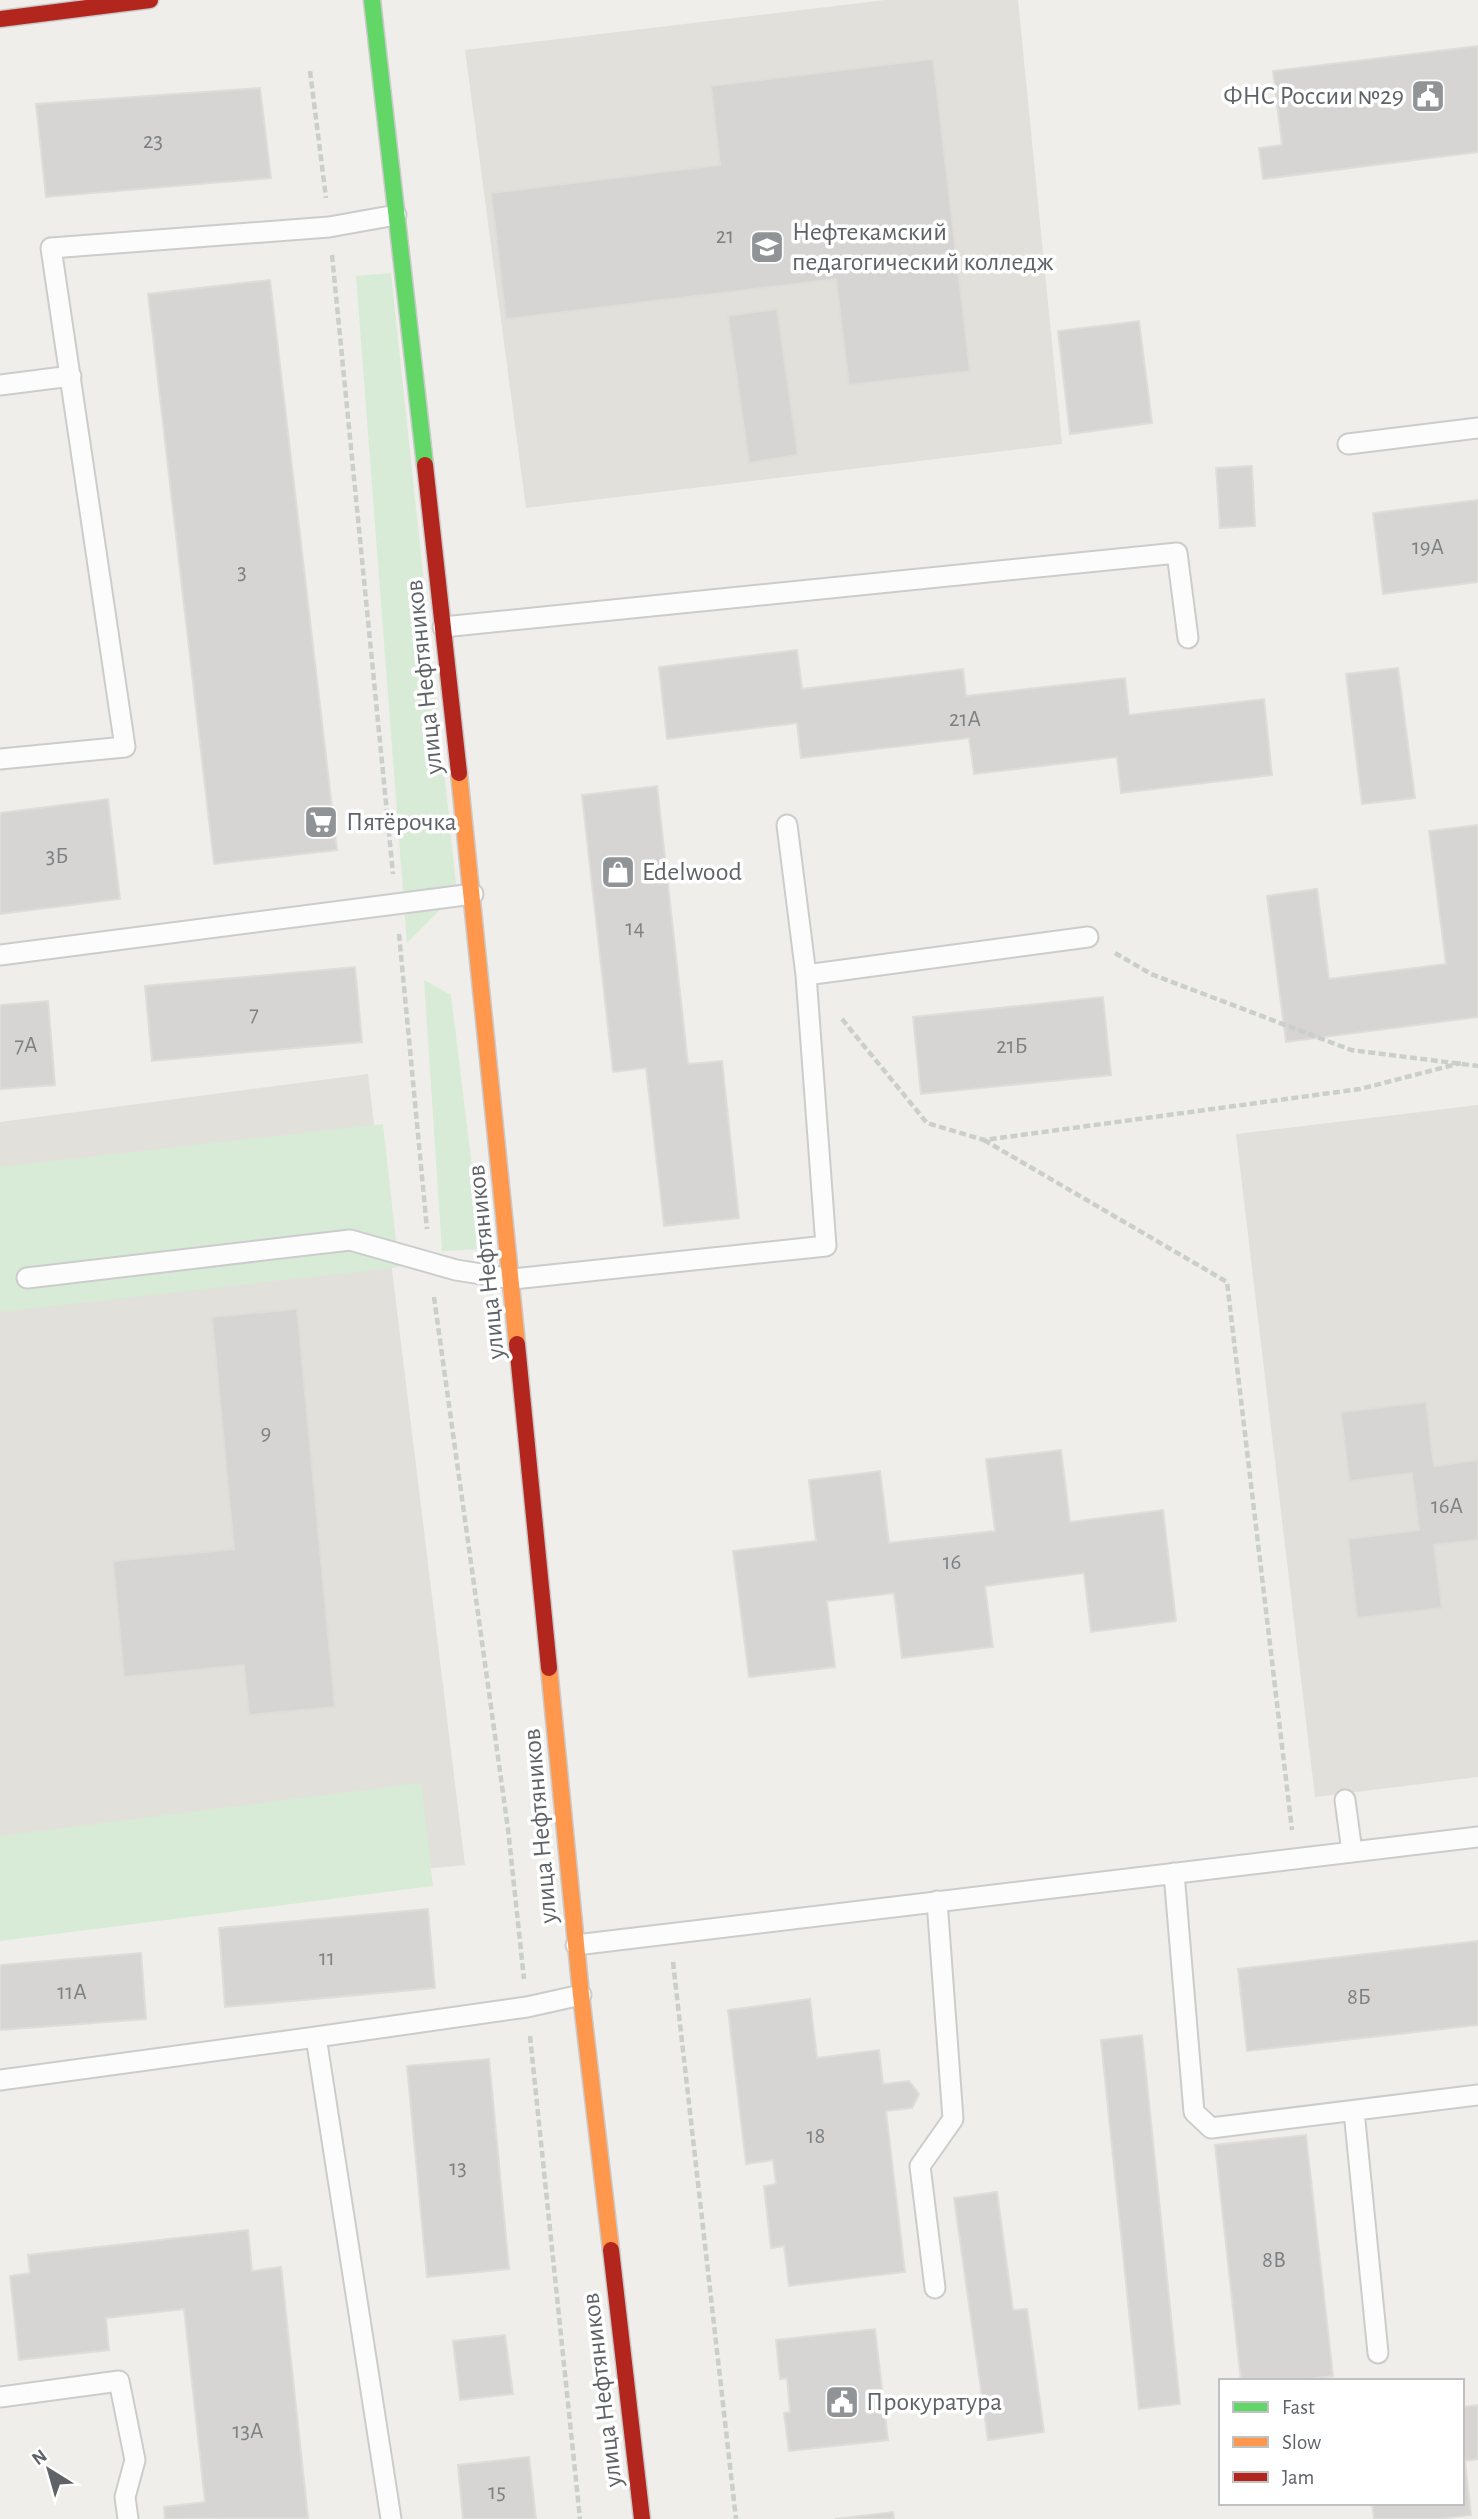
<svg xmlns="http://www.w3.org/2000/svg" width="1478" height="2519" viewBox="0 0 1478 2519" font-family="'Alegreya Sans',sans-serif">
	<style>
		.education { fill: #e2e0da }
		.green { fill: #d8ebd6 }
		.building { fill: #d6d5d3; stroke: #deddd9; stroke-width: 2 }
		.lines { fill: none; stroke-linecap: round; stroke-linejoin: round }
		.lane-casing { stroke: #cbcccc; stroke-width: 23 }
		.fast-casing { stroke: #cacacb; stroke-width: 19 }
		.slow-casing { stroke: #cacacb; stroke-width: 19 }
		.jam-casing { stroke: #cacacb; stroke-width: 19 }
		.path { stroke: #cacfcc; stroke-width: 4.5; stroke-dasharray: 7 3.5; stroke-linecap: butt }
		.lane { stroke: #fdfcfc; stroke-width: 19 }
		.fast { stroke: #63d668; stroke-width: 16 }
		.slow { stroke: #ff974d; stroke-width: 16 }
		.jam { stroke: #b3261e; stroke-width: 16 }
		.labels { text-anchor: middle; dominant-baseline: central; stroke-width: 7; stroke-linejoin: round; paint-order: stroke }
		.number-label { font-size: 23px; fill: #7e8184 }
		.poi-label { font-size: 26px; fill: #5f6368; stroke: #fff; text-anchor: start }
		.street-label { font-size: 26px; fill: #5f6368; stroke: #fff }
	</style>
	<rect width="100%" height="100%" fill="#efeeea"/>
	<path class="education" d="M885 0H1018L1062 444 526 508 465 50Z
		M368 1074 465 1865 0 1909V1122Z
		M1478 1105V1777L1315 1797 1236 1134Z"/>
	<path class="green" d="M391 273 457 893 407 943 356 276Z
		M424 980 451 995 482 1249 442 1251Z
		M383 1124 399 1267 0 1312V1167Z
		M421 1783 433 1886 0 1941V1836Z"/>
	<path class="building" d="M1478 46V152L1263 179 1259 148 1282 145 1273 71Z
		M933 59 970 371 849 385 836 279 506 319 491 193 720 165 711 86Z
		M260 88 271 178 46 197 36 104Z
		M270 280 337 850 214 864 148 294Z
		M777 309 798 455 749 463 728 316Z
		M1139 321 1152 423 1070 434 1058 331Z
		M1252 466 1255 526 1220 528 1216 468Z
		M1478 500V582L1383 594 1373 513Z
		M797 650 802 689 963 669 966 696 1125 678 1129 715 1264 699 1272 775 1121 793 1117 757 974 774 969 738 801 758 797 723 667 739 659 667Z
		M1398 668 1415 798 1362 804 1346 674Z
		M657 786 688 1064 722 1061 739 1218 664 1226 646 1068 613 1072 582 795Z
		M108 799 120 899 0 914V813Z
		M1478 825V1017L1286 1042 1267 896 1317 889 1329 979 1446 964 1429 831Z
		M355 967 362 1042 152 1061 145 986Z
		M1103 997 1111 1075 921 1094 913 1017Z
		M48 1001 55 1085 0 1089V1005Z
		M297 1309 335 1707 249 1715 244 1665 124 1677 113 1561 234 1549 212 1317Z
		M1426 1402 1434 1466 1478 1460V1540L1434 1545 1442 1608 1357 1618 1348 1539 1419 1530 1412 1473 1349 1481 1341 1412Z
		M1061 1450 1070 1522 1163 1510 1176 1621 1091 1632 1084 1573 985 1586 993 1647 902 1658 894 1593 827 1601 835 1667 749 1677 733 1551 816 1541 809 1480 880 1471 889 1543 995 1531 986 1459Z
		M428 1909 435 1988 225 2007 219 1928Z
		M1478 1941V2025L1247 2051 1238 1969Z
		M141 1953 146 2019 0 2030V1965Z
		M810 1999 817 2058 879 2050 883 2084 909 2081 919 2094 912 2108 886 2111 905 2272 789 2286 784 2246 771 2248 764 2186 776 2184 773 2160 746 2164 728 2010Z
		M1142 2035 1180 2404 1139 2409 1101 2040Z
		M489 2059 509 2269 427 2277 407 2066Z
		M1306 2135 1333 2376 1288 2381H1241L1215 2145Z
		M997 2192 1013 2310 1027 2309 1044 2432 988 2440 954 2198Z
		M248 2230 252 2271 281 2267 308 2518 165 2519 164 2507 205 2502 184 2309 106 2318 109 2350 19 2360 10 2276 30 2273 28 2255Z
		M875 2329 888 2440 789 2451 784 2413 790 2412 787 2378 780 2379 776 2340Z
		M505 2335 513 2394 460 2400 453 2341Z
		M1478 2405V2459L1465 2461 1471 2515 1439 2519H1374L1372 2503H1462V2407Z
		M529 2457 536 2519H463L458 2465Z
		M893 2512 894 2519H835Z"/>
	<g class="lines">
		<g class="lane-casing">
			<path id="lane" d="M0 385 71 376
				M1348 444 1478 428
				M443 627 1177 553 1188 638
				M0 759 125 747 51 248 329 227 396 215
				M0 955 473 894
				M806 975 1088 937
				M27 1278 350 1240 456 1270 513 1279 826 1246 806 975 787 825
				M1345 1800 1352 1852
				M1174 1873 1194 2112 1211 2128 1478 2095
				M576 1945 1478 1837
				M0 2080 316 2037
				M1354 2111 1378 2353
				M935 2288 920 2166 953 2119 937 1901
				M0 2397 119 2381 135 2460 125 2497 128 2519
				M391 2519 316 2037 527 2007 581 1995"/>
		</g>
		<g class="fast-casing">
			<path id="fast" d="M372 0 425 465"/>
		</g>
		<g class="slow-casing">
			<path id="slow" d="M459 773 517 1344
				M549 1668 581 1995 611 2250"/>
		</g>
		<g class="jam-casing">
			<path id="jam" d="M0 19 150 0
				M425 465 459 773
				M517 1344 549 1668
				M611 2250 642 2519"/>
		</g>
		<path class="path" d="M310 71 326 198
			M332 255 393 874
			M399 934 427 1229
			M1115 953 1151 974 1351 1050 1478 1066
			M842 1019 927 1123 984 1140 1360 1089 1461 1063
			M984 1140 1227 1282 1292 1830
			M434 1297 508 1829 524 1979
			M673 1962 736 2519
			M530 2036 580 2519"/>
		<use href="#lane" class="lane"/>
		<use href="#fast" class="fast"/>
		<use href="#slow" class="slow"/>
		<use href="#jam" class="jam"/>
	</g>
	<defs>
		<g id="civic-square" transform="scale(1.75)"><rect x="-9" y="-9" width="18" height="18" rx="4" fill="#919496" stroke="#fff"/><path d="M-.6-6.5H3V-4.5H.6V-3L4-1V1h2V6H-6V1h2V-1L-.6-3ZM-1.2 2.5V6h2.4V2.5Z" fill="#fff"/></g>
		<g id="university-square" transform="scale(1.75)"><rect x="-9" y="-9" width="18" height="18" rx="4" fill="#919496" stroke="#fff"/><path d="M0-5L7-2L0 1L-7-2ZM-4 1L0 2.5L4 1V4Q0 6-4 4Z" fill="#fff"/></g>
		<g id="supermarket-square" transform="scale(1.75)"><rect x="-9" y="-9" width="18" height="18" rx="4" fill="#919496" stroke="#fff"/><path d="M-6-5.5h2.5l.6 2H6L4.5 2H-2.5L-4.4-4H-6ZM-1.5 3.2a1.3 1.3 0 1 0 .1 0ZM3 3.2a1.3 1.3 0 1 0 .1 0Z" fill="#fff"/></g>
		<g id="shop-square" transform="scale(1.75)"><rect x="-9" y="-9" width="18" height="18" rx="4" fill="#919496" stroke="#fff"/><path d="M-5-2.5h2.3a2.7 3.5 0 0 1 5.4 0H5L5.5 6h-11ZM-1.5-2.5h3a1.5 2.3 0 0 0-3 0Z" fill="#fff"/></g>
	</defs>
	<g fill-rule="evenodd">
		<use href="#civic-square" x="1428" y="96"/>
		<use href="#university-square" x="767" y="247"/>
		<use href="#supermarket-square" x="321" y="822"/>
		<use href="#shop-square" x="618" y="872"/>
		<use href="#civic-square" x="842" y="2402"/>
	</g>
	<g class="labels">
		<g class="number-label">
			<text x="153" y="141">23</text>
			<text x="725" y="236">21</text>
			<text x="1428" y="547">19А</text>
			<text x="242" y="572">3</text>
			<text x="965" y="719">21А</text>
			<text x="57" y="856">3Б</text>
			<text x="635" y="928">14</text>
			<text x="254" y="1014">7</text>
			<text x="26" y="1045">7А</text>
			<text x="1012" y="1046">21Б</text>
			<text x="266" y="1433">9</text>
			<text x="1447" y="1506">16А</text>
			<text x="952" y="1562">16</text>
			<text x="327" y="1958">11</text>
			<text x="72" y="1992">11А</text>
			<text x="1359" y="1997">8Б</text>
			<text x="816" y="2136">18</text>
			<text x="458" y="2168">13</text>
			<text x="1274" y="2260">8В</text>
			<text x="248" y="2431">13А</text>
			<text x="497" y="2492">15</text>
		</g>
		<g class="poi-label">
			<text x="1404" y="96" text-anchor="end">ФНС России №29</text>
			<text x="792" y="232">Нефтекамский<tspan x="792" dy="30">педагогический колледж</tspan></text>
			<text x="346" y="822">Пятёрочка</text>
			<text x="642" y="872">Edelwood</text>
			<text x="866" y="2402">Прокуратура</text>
		</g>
		<g class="street-label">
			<text transform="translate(424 677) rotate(-96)">улица Нефтяников</text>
			<text transform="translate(486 1262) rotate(-96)">улица Нефтяников</text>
			<text transform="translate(540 1826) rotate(-95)">улица Нефтяников</text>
			<text transform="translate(602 2390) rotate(-97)">улица Нефтяников</text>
		</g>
	</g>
	<rect x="1219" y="2379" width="245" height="126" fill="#ffffff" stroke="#bfc1c3" stroke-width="2"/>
	<rect x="1233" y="2402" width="35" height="10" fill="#63d668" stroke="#bfc1c3" stroke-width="2"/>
	<text x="1282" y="2414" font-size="21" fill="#5f6368">Fast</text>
	<rect x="1233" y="2437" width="35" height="10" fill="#ff974d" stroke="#bfc1c3" stroke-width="2"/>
	<text x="1282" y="2449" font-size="21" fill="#5f6368">Slow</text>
	<rect x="1233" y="2472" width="35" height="10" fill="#b3261e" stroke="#bfc1c3" stroke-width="2"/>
	<text x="1282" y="2484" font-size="21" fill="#5f6368">Jam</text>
	<g transform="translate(49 2470) rotate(323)" stroke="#ffffff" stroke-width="5" paint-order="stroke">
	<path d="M0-5L12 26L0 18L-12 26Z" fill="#5f6368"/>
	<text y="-10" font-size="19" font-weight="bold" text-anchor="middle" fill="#5f6368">N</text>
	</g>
</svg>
